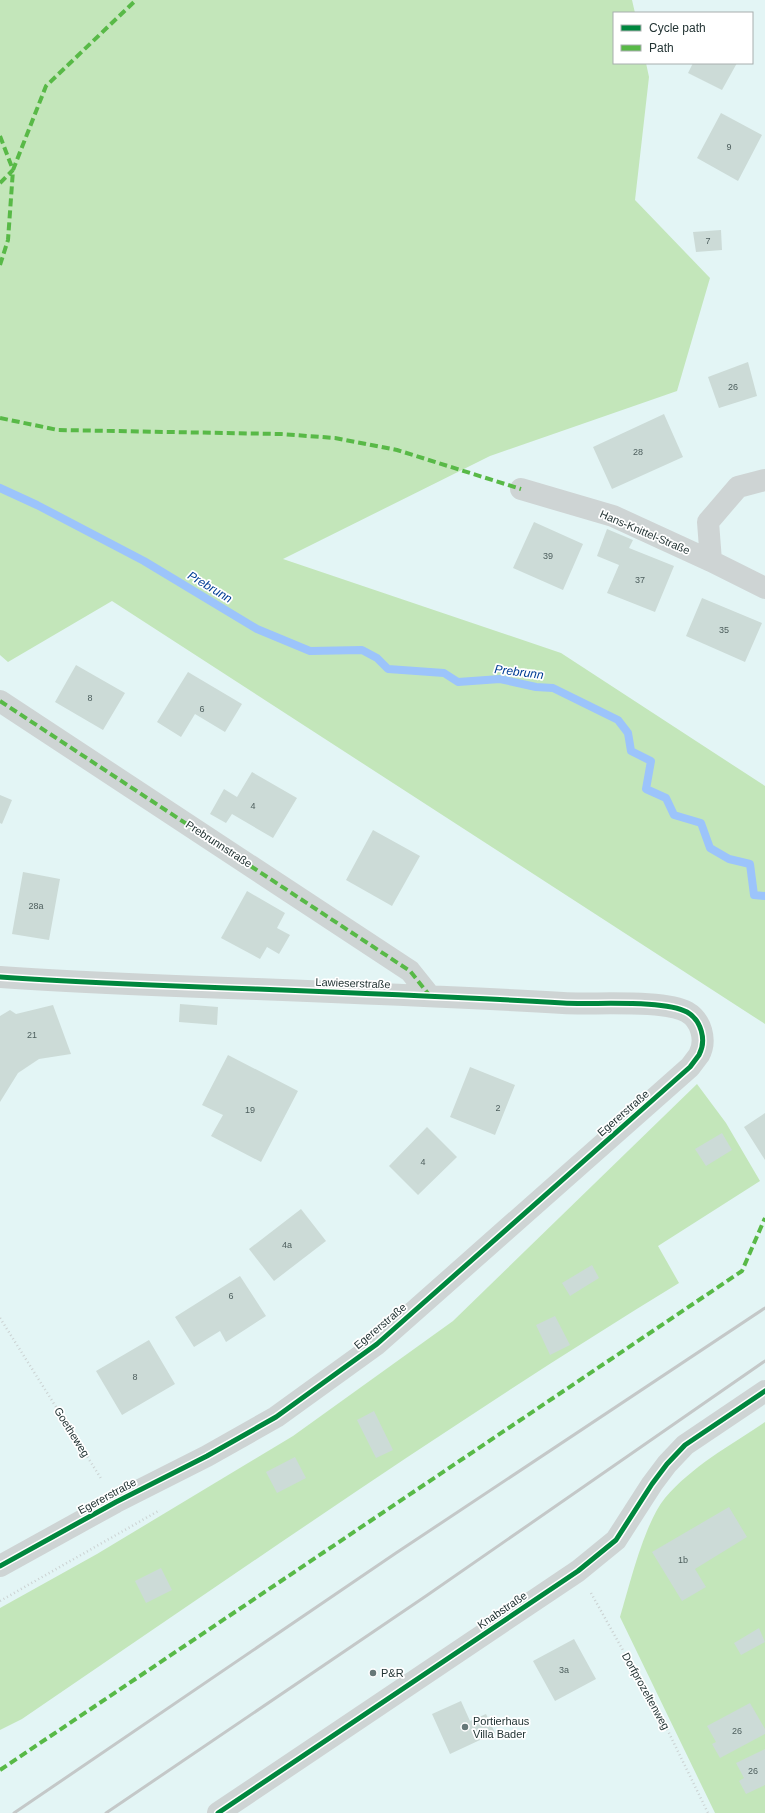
<svg xmlns="http://www.w3.org/2000/svg" width="765" height="1813" viewBox="0 0 765 1813" font-family="Arial,sans-serif">
	<style>
		.green { fill: #c3e6ba }
		.lines { fill: none; stroke-linecap: round; stroke-linejoin: round }
		.stream { stroke: #9cc4fb; stroke-width: 8 }
		.building { fill: #ccdbd7 }
		.path { stroke: #cbd2d2; stroke-width: 2.5; stroke-dasharray: 1 3; stroke-linecap: butt }
		.minor { stroke: #ced4d4; stroke-width: 22 }
		.rail { stroke: #c4c8c8; stroke-width: 3 }
		.quiet { stroke: #58b947; stroke-width: 4; stroke-dasharray: 8 4; stroke-linecap: butt }
		.cycleway-casing { stroke: #fff; stroke-width: 8 }
		.cycleway { stroke: #00873e; stroke-width: 5 }
		.poi-dot { fill: #667878; stroke: #fff; stroke-width: 1.5 }
		.labels { text-anchor: middle; dominant-baseline: central; stroke-width: 3.5; stroke-linejoin: round; paint-order: stroke }
		.number-label { font-size: 9px; fill: #4d5e5d }
		.street-label { font-size: 11px; fill: #233434; stroke: #fff }
		.poi-label { font-size: 11px; fill: #233434; stroke: #fff; text-anchor: start }
		.water-label { font-size: 12px; font-style: italic; fill: #003d95; stroke: #fff }
	</style>
	<rect width="100%" height="100%" fill="#e3f5f5"/>
	<path class="green" d="M0 0H632L635 13H614V63H646L649 77 635 200 710 278 677 391 490 456 283 559 561 653 765 786V1024L112 601 8 662 0 655Z
		M697 1084 726 1123 760 1181 658 1246 679 1283C455 1420 240 1571 22 1719L0 1730V1608L97 1554 293 1436 453 1321Z
		M765 1422V1813H715L620 1617C630 1584 644 1524 665 1498 692 1466 731 1445 765 1422Z"/>
	<g class="lines">
		<path class="stream" d="M0 488 37 505 144 561 257 629 310 651 362 650 377 658 388 669 444 673 458 682 500 679 536 687 553 688 618 720 628 733 631 751 651 761 646 789 666 798 674 815 701 823 710 848 729 859 750 864 754 895 765 896"/>
	</g>
	<path class="building" d="M693 63H737L722 90 688 73Z
		M721 113 762 135 738 181 697 158Z
		M721 230 722 250 696 252 693 232Z
		M748 362 757 396 719 408 708 377Z
		M664 414 683 457 612 489 593 447Z
		M534 522 583 544 563 590 513 568Z
		M607 529 633 540 629 548 674 566 655 612 607 593 619 565 597 556Z
		M702 598 762 623 745 662 686 636Z
		M76 665 125 693 103 730 55 702Z
		M188 672 242 704 225 732 195 714 181 737 157 722Z
		M252 772 297 798 273 838 232 814 226 823 210 814 224 789 237 797Z
		M0 795 12 800 2 824 0 823Z
		M373 830 420 856 392 906 346 880Z
		M23 872 60 879 49 940 12 934Z
		M247 891 285 913 277 928 290 935 279 954 267 947 260 959 221 938Z
		M180 1004 218 1007 217 1025 179 1022Z
		M53 1005 71 1054 39 1059 18 1073 0 1102V1016L10 1010 16 1014Z
		M228 1055 298 1091 261 1162 211 1136 223 1115 202 1105Z
		M470 1067 515 1085 495 1135 450 1117Z
		M765 1113V1160L744 1127Z
		M427 1127 457 1157 418 1195 389 1166Z
		M722 1133 732 1150 706 1166 695 1149Z
		M301 1209 326 1241 274 1281 249 1249Z
		M592 1265 599 1278 570 1296 562 1283Z
		M240 1276 266 1316 226 1342 220 1331 194 1347 175 1317Z
		M555 1316 570 1345 550 1355 536 1325Z
		M149 1340 175 1384 122 1415 96 1371Z
		M374 1411 393 1450 376 1458 357 1420Z
		M295 1457 306 1478 277 1493 266 1472Z
		M729 1507 747 1537 695 1569 706 1587 682 1601 652 1552Z
		M161 1568 172 1590 146 1603 135 1581Z
		M759 1628 765 1642 741 1655 734 1643Z
		M574 1639 596 1679 555 1701 533 1661Z
		M461 1701 470 1721 486 1714 495 1733 450 1754 432 1714Z
		M750 1703 765 1729V1734L720 1758 712 1744 716 1742 707 1726Z
		M765 1749V1785L746 1794 739 1781 744 1778 736 1763Z"/>
	<g class="lines">
		<path class="path" d="M0 1318 102 1480
			M591 1593 668 1731 708 1813
			M0 1601 160 1510"/>
		<path class="minor" d="M521 489 613 516 711 561 765 588
			M711 561 708 522 738 487 765 480
			M0 701 410 971 430 996
			M0 977C85 983 171 986 257 989 359 993 461 997 563 1003 592 1005 664 999 687 1012 701 1020 707 1040 699 1055 696 1059 693 1063 690 1067L377 1344 276 1417 207 1456 116 1502 0 1566
			M218 1813 578 1571 616 1540 652 1484 667 1464 685 1445 765 1391"/>
		<path class="rail" d="M14 1813 396 1553 765 1308
			M106 1813 426 1596 765 1361"/>
		<path class="quiet" d="M0 136 13 170
			M0 183 13 170
			M0 265 8 240 13 170 46 86 136 0
			M0 418 58 430 281 434 335 438 397 450 521 489
			M0 701 410 971 430 996
			M0 1770 742 1271 765 1218"/>
		<g class="cycleway-casing">
			<path id="cycleway" d="M0 977C85 983 171 986 257 989 359 993 461 997 563 1003 592 1005 664 999 687 1012 701 1020 707 1040 699 1055 696 1059 693 1063 690 1067L377 1344 276 1417 207 1456 116 1502 0 1566
				M218 1813 578 1571 616 1540 652 1484 667 1464 685 1445 765 1391"/>
		</g>
		<use href="#cycleway" class="cycleway"/>
	</g>
	<g class="poi-dot">
		<circle cx="373" cy="1673" r="4"/>
		<circle cx="465" cy="1727" r="4"/>
	</g>
	<g class="labels">
		<g class="number-label">
			<text x="729" y="147">9</text>
			<text x="708" y="241">7</text>
			<text x="733" y="387">26</text>
			<text x="638" y="452">28</text>
			<text x="548" y="556">39</text>
			<text x="640" y="580">37</text>
			<text x="724" y="630">35</text>
			<text x="90" y="698">8</text>
			<text x="202" y="709">6</text>
			<text x="253" y="806">4</text>
			<text x="36" y="906">28a</text>
			<text x="32" y="1035">21</text>
			<text x="498" y="1108">2</text>
			<text x="250" y="1110">19</text>
			<text x="423" y="1162">4</text>
			<text x="287" y="1245">4a</text>
			<text x="231" y="1296">6</text>
			<text x="135" y="1377">8</text>
			<text x="683" y="1560">1b</text>
			<text x="564" y="1670">3a</text>
			<text x="737" y="1731">26</text>
			<text x="753" y="1771">26</text>
		</g>
		<g class="street-label">
			<text transform="translate(645 532) rotate(23)">Hans-Knittel-Straße</text>
			<text transform="translate(219 844) rotate(33)">Prebrunnstraße</text>
			<text transform="translate(353 983) rotate(2)">Lawieserstraße</text>
			<text transform="translate(623 1113) rotate(-41)">Egererstraße</text>
			<text transform="translate(380 1326) rotate(-40)">Egererstraße</text>
			<text transform="translate(72 1432) rotate(58)">Goetheweg</text>
			<text transform="translate(107 1496) rotate(-28)">Egererstraße</text>
			<text transform="translate(502 1610) rotate(-34)">Knabstraße</text>
			<text transform="translate(646 1691) rotate(61)">Dorfprozeltenweg</text>
		</g>
		<g class="poi-label">
			<text x="381" y="1673">P&amp;R</text>
			<text x="473" y="1721">Portierhaus<tspan x="473" dy="13">Villa Bader</tspan></text>
		</g>
		<g class="water-label">
			<text transform="translate(210 587) rotate(31)">Prebrunn</text>
			<text transform="translate(519 672) rotate(7)">Prebrunn</text>
		</g>
	</g>
	<rect x="613" y="12" width="140" height="52" fill="#ffffff" stroke="#a7aeae"/>
	<rect x="621" y="25" width="20" height="6" fill="#00873e" stroke="#a7aeae"/>
	<text x="649" y="32" font-size="12" fill="#233434">Cycle path</text>
	<rect x="621" y="45" width="20" height="6" fill="#58b947" stroke="#a7aeae"/>
	<text x="649" y="52" font-size="12" fill="#233434">Path</text>
</svg>
